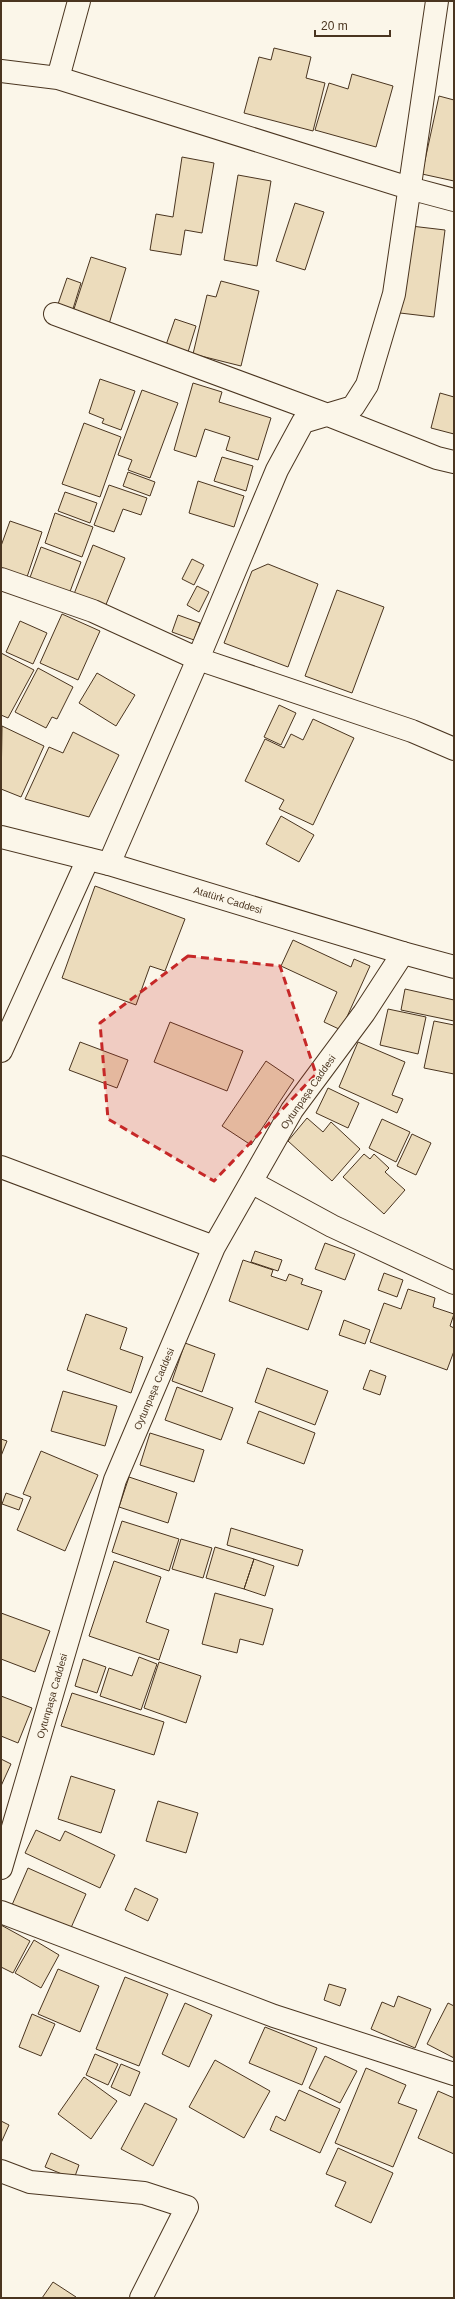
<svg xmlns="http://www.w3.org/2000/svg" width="455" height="2299" viewBox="0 0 455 2299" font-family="Helvetica,sans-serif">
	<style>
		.building { fill: #ecdcbc; stroke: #4a3520 }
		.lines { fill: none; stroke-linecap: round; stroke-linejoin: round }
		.minor-casing { stroke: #4a3520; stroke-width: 24 }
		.major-casing { stroke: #4a3520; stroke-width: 24 }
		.minor { stroke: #fbf6e9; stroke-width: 22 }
		.major { stroke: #fbf6e9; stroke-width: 22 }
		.marked { fill: #c62828; fill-opacity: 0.2; stroke: #c62828; stroke-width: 3; stroke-dasharray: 8 5; stroke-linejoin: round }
		.labels { text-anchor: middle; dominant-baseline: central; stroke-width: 3; stroke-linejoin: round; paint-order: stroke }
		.street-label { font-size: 10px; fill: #4a3520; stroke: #fbf6e9 }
	</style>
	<rect width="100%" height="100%" fill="#fbf6e9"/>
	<path class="building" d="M274 48 311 57 306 78 325 83 313 131 244 113 259 57 271 60Z
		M352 74 393 86 376 147 315 130 329 83 348 89Z
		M439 96 454 100V181L422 174Z
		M182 157 214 163 202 233 185 230 181 255 150 250 156 214 173 217Z
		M238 175 271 181 257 266 224 260Z
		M295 203 324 212 305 270 276 261Z
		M411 226 445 230 434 317 400 313Z
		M91 257 126 268 109 324 73 312Z
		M67 278 81 283 72 312 57 307Z
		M221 281 259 291 241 366 193 354 207 295 216 297Z
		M175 319 196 326 188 352 166 345Z
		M100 379 135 391 121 430 102 423 104 419 89 413Z
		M193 383 222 392 219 402 271 418 258 460 226 450 230 437 205 429 196 457 174 450Z
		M142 390 178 403 150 478 128 470 132 460 118 455Z
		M440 393 454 397V434L431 428Z
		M84 423 121 437 100 497 62 484Z
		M222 457 253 466 246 491 214 481Z
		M128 472 155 482 150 496 123 486Z
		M198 481 244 496 234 527 189 513Z
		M109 485 147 498 141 515 123 509 114 532 94 525Z
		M65 492 97 503 90 523 58 511Z
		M55 513 93 527 82 557 45 543Z
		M10 521 42 532 27 577 1 568V546Z
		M93 545 125 558 105 607 74 594Z
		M41 547 81 562 68 597 28 583Z
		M192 559 204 565 194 585 182 579Z
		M268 564 318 584 288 667 224 643 252 571Z
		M197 586 209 592 199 612 187 605Z
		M337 590 384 607 352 693 305 676Z
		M62 614 100 631 78 680 40 663Z
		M178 615 200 623 194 640 172 632Z
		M20 621 47 633 33 664 6 652Z
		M1 653 34 670 8 718 1 715Z
		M38 668 73 687 57 719 52 717 46 728 15 712Z
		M97 673 135 695 116 726 79 703Z
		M279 705 296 713 281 745 264 737Z
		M313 719 354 738 313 825 279 809 284 800 245 781 265 739 284 748 291 734 303 740Z
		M2 726 44 746 21 797 1 789Z
		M73 732 119 755 89 817 25 799 49 747 63 753Z
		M281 816 314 835 299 862 266 844Z
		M95 886 185 919 165 971 150 966 136 1005 62 978Z
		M293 940 351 967 354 959 370 966 341 1030 324 1022 337 992 281 966Z
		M405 989 454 1000V1021L401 1010Z
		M388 1009 426 1017 418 1054 380 1045Z
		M434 1021 454 1025V1074L424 1068Z
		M170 1022 243 1051 227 1091 154 1062Z
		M80 1042 128 1060 117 1088 69 1070Z
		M358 1042 405 1062 392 1095 403 1099 397 1113 339 1087Z
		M266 1061 294 1080 251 1145 222 1126Z
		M328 1088 359 1103 348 1128 316 1113Z
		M307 1118 323 1132 331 1122 360 1149 332 1181 288 1141Z
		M382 1119 410 1132 396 1162 369 1148Z
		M412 1134 431 1143 416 1175 397 1166Z
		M364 1154 370 1159 374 1154 389 1168 385 1172 405 1190 384 1214 343 1177Z
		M325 1243 355 1254 345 1280 315 1269Z
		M255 1251 282 1260 278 1271 251 1262Z
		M243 1260 273 1270 271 1276 286 1281 289 1274 303 1279 301 1284 322 1291 308 1330 229 1301Z
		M384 1273 403 1280 397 1297 378 1290Z
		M408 1289 435 1298 433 1307 454 1314 450 1326 454 1328V1351L447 1370 370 1342 384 1303 401 1309Z
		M86 1314 127 1328 120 1349 143 1357 131 1393 67 1370Z
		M344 1320 370 1330 365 1344 339 1335Z
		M185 1343 215 1354 202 1392 172 1381Z
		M267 1368 328 1391 315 1425 255 1402Z
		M370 1370 386 1376 380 1395 363 1389Z
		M177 1387 233 1408 221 1440 165 1420Z
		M63 1391 117 1406 105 1446 51 1431Z
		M259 1411 315 1433 304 1464 247 1443Z
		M150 1433 204 1450 194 1482 140 1465Z
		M1 1439 7 1441 1 1456Z
		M41 1451 98 1475 65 1551 17 1530 31 1497 23 1494Z
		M129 1477 177 1493 168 1523 119 1507Z
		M6 1493 23 1499 19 1510 2 1504Z
		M122 1521 179 1539 169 1571 112 1552Z
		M231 1528 303 1550 298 1566 227 1545Z
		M181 1539 212 1548 203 1578 172 1569Z
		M215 1547 254 1559 244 1589 206 1578Z
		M254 1559 274 1566 265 1596 244 1589Z
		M114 1561 161 1577 146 1622 169 1630 159 1660 89 1636Z
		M215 1593 273 1609 263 1645 240 1639 237 1653 202 1644Z
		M1 1613 50 1631 35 1672 1 1659Z
		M139 1657 157 1664 141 1710 100 1696 109 1668 132 1676Z
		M83 1659 106 1667 97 1693 75 1686Z
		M159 1662 201 1676 186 1723 144 1708Z
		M72 1693 164 1722 154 1755 61 1726Z
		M1 1696 32 1708 18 1743 1 1736Z
		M1 1759 11 1764 1 1786Z
		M71 1776 115 1790 101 1833 58 1819Z
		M158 1801 198 1813 186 1853 146 1841Z
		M36 1830 60 1841 65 1831 115 1855 100 1888 25 1853Z
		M28 1868 86 1894 70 1930 12 1905Z
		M135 1888 158 1899 148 1921 125 1910Z
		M1 1925 30 1941 13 1973 1 1967Z
		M34 1940 59 1955 41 1988 15 1973Z
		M58 1969 99 1986 80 2032 38 2014Z
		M125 1977 168 1994 139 2066 96 2049Z
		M329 1984 346 1989 340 2006 324 2000Z
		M398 1996 431 2009 415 2048 371 2029 382 2002 394 2007Z
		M185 2003 212 2015 189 2067 162 2054Z
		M448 2003 454 2006V2058L427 2044Z
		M32 2014 55 2024 41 2056 19 2047Z
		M265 2027 317 2048 302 2085 249 2063Z
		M95 2054 118 2064 108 2085 86 2075Z
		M325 2056 357 2071 340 2103 309 2088Z
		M215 2060 270 2091 244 2138 189 2107Z
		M121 2064 140 2072 130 2096 111 2087Z
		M366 2068 406 2085 398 2103 417 2110 393 2167 335 2143Z
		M84 2077 117 2101 91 2139 58 2114Z
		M299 2090 340 2109 320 2153 270 2130 276 2116 285 2121Z
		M438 2091 454 2098V2154L418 2138Z
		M145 2103 177 2119 153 2166 121 2149Z
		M1 2121 9 2125 1 2143Z
		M338 2148 393 2173 371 2223 335 2206 346 2182 326 2174Z
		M51 2153 79 2165 74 2179 45 2167Z
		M53 2282 76 2297 75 2298H42Z"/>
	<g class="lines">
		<g class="minor-casing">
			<path id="minor" d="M79 1 58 78 409 188 454 200
				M1 71 58 78
				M55 314 328 415 437 458 454 462
				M1 579 93 611 198 659 412 731 454 749
				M109 864 198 659 277 470 303 422 353 407 367 385 394 294 437 1
				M1 1051 88 859
				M1 1167 214 1247
				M251 1182 332 1226 454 1283
				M1 1868 115 1480 214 1247 292 1110 364 1013 403 953
				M1 1912 274 2016 454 2074
				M1 2171 30 2182 144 2193 187 2207 141 2298"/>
		</g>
		<g class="major-casing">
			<path id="major" d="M1 837 109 864 403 953 454 967"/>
		</g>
		<use href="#minor" class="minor"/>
		<use href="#major" class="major"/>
	</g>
	<path class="marked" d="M188 956 280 966 316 1074 214 1181 108 1119 100 1023Z"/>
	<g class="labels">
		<g class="street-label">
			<text transform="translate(228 900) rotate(17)">Atatürk Caddesi</text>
			<text transform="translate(308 1092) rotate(-55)">Oytunpaşa Caddesi</text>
			<text transform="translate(154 1389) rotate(-67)">Oytunpaşa Caddesi</text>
			<text transform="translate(52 1696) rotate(-74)">Oytunpaşa Caddesi</text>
		</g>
	</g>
	<rect width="455" height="2299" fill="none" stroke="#4a3520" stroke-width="4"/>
	<path d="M315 30v6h75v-6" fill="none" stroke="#4a3520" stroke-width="2"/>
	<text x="321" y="30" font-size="12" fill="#4a3520" stroke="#fbf6e9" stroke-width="3" paint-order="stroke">20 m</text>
</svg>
